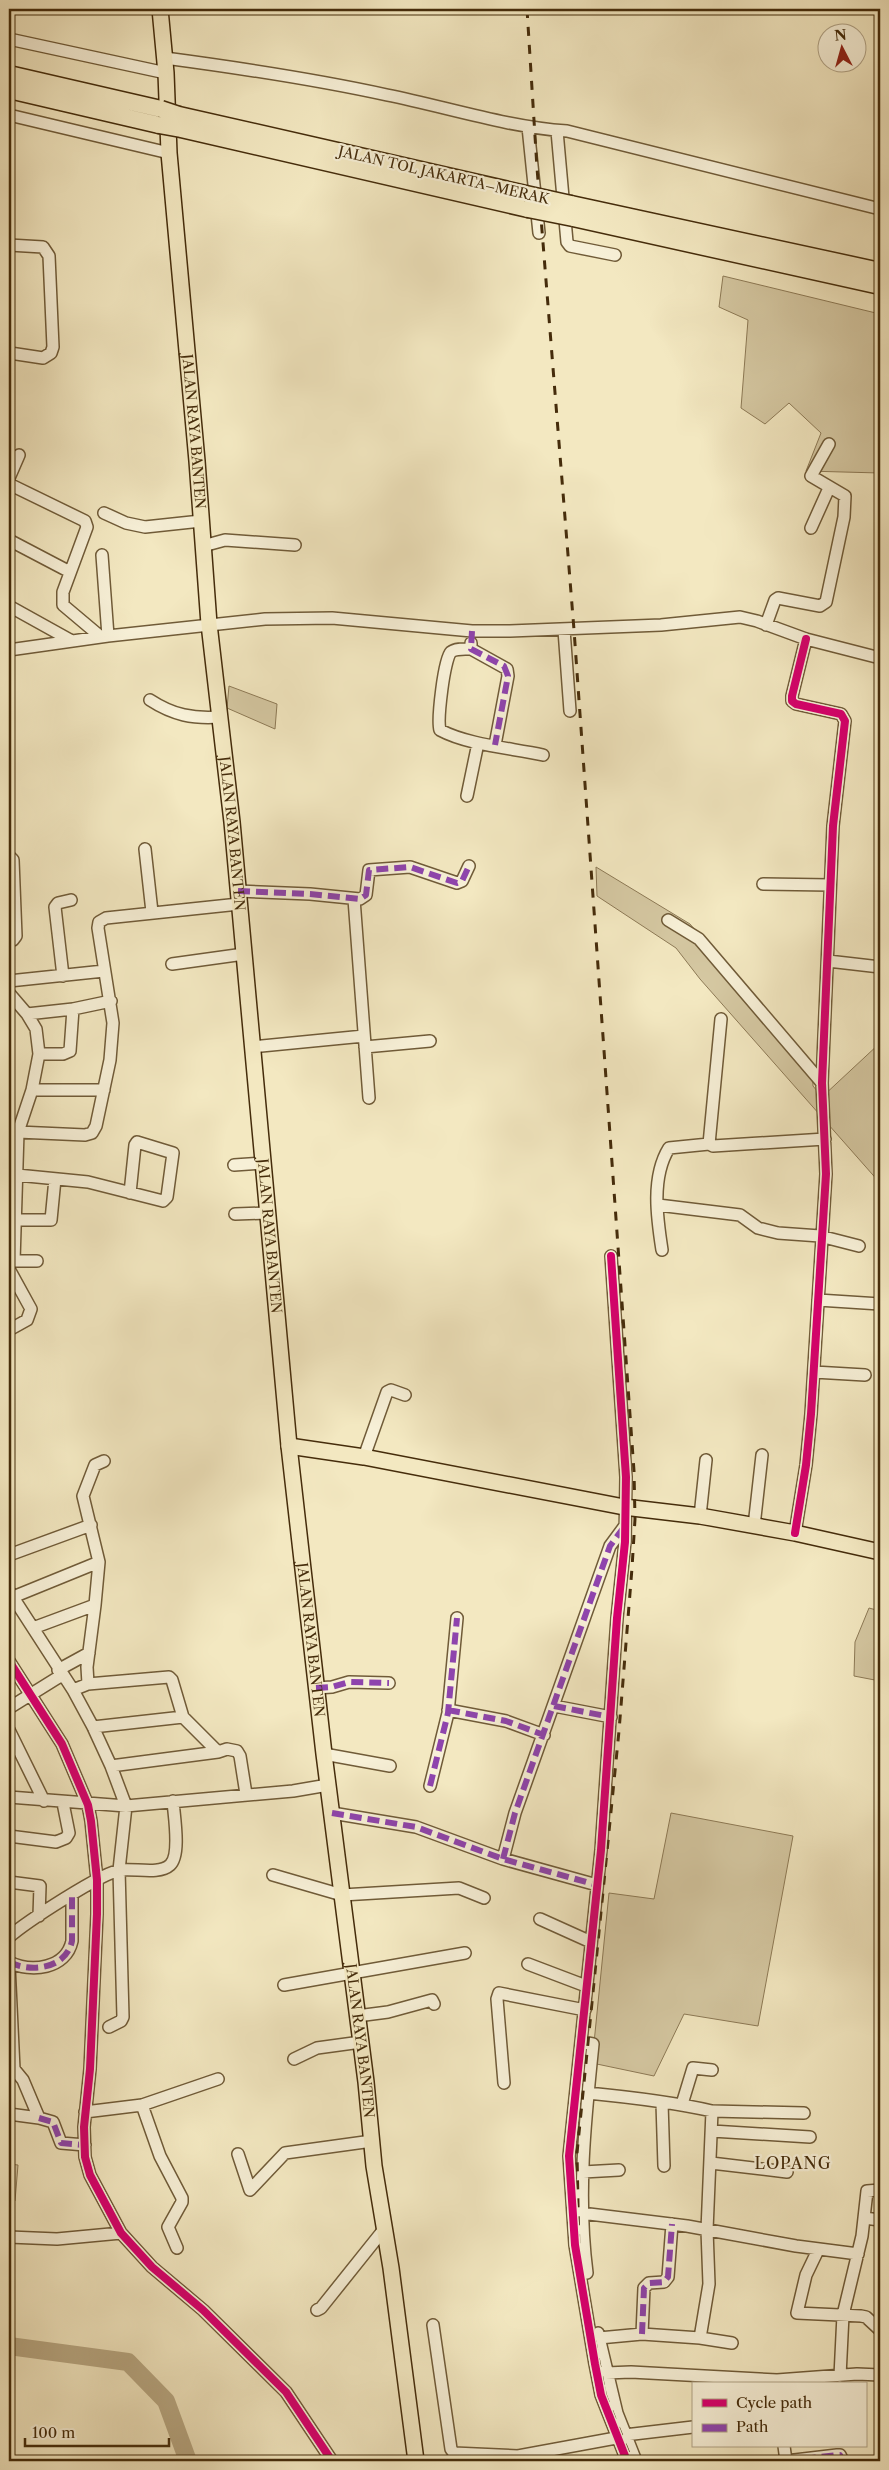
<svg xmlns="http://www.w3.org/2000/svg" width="889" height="2470" viewBox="0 0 889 2470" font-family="'Libre Caslon Text',serif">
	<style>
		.green { fill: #d5c8a2; stroke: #8d7a56 }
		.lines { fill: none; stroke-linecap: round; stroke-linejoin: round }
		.river { stroke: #b8a883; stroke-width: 18 }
		.minor-casing { stroke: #705b38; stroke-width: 14 }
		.major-casing { stroke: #452c0b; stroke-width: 18 }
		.highway-casing { stroke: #452c0b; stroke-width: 19 }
		.minor { stroke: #f7f0d7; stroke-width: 11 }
		.major { stroke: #f3e8c1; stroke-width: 15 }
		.highway { stroke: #f3e8c1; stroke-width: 16 }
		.rail { stroke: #452c0b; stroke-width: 3; stroke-dasharray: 9 9; stroke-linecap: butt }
		.highway-bridge-casing { stroke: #452c0b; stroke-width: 19; stroke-linecap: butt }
		.highway-bridge { stroke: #f3e8c1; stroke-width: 16 }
		.quiet { stroke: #8e44ad; stroke-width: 6; stroke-dasharray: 12 6; stroke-linecap: butt }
		.cycleway-casing { stroke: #f7f0d7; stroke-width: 11 }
		.cycleway { stroke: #d6006c; stroke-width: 8 }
		.labels { text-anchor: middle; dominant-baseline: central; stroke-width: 4.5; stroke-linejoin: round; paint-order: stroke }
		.street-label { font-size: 14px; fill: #452c0b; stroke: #f7f0d7 }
		.quarter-label { font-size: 16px; letter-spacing: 1px; fill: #452c0b; stroke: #f7f0d7 }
	</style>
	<rect width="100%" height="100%" fill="#f3e8c1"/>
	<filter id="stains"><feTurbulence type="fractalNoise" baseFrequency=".004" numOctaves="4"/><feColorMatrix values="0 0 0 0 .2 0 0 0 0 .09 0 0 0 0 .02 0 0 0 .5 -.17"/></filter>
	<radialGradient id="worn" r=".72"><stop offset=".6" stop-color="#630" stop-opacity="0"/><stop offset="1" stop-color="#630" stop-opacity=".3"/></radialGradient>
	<path class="green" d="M723 276 880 314V473L806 471 821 433 789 403 765 424 741 408 748 320 719 307Z
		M229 686 277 704 275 729 227 708Z
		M596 867 690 924 812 1064 813 1086 822 1097 880 1043V1183L700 979 676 948 597 896Z
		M869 1608 880 1611V1681L854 1676 855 1642Z
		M671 1813 793 1836 758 2026 684 2014 654 2076 592 2063 609 1893 654 1899Z
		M9 2164 18 2165 15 2201 9 2200Z"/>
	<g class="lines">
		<path class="river" d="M9 2346 128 2362 166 2401 188 2461"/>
		<g class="minor-casing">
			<path id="minor" d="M9 39 166 73
				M165 58C240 68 314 79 387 95 447 107 507 127 567 131L880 209
				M9 115 169 153
				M528 127 539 233
				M557 131 567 242 570 246 615 255
				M9 245 43 247 49 256 53 347 51 353 43 358 10 353
				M9 478 19 455
				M9 484 85 521 87 527 63 592V605L101 637
				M104 513 126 523 145 527 201 521
				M811 528 829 488
				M9 540 70 572
				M203 546 225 540 295 545
				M102 555 108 636
				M9 606 72 641
				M766 625 775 600 778 598 820 606 826 602 844 517 845 496 811 476 829 444
				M564 630 570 711
				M471 643V649L507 669 508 676 495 745
				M471 649C465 649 456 648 451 652 444 659 437 720 440 730 468 745 511 748 543 755
				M9 650 108 636 265 619 332 618 472 631H510L661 625 740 617 757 621 806 639 880 658
				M150 700C173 715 193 719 220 717
				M467 796 478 743
				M145 849 152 912
				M9 856 13 860 16 936 13 940 9 941
				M763 884 830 885
				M238 891 310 894 360 899 366 895 369 870 410 867 457 883 462 881 469 866
				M354 899 369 1098
				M668 920 699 939 822 1083
				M828 961 880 967
				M172 964 244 954
				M63 976 55 907 58 903 71 900
				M9 981 104 971
				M9 993 27 1014 73 1009
				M27 1014 36 1029 39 1054
				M721 1019 709 1144 713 1146 825 1139
				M252 1047 364 1036
				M365 1047 430 1041
				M32 1090H104
				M18 1132 85 1135 92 1133 96 1126 110 1060 113 1023 98 928 99 922 106 918 239 904
				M234 1165 263 1163
				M17 1175 88 1182 163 1201 167 1197 173 1153 137 1142 135 1145 130 1193
				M658 1205 740 1215 758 1228 778 1233 820 1236 859 1246
				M235 1214 267 1213
				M16 1220H51L55 1179
				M662 1250C657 1218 651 1177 669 1148L709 1144
				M611 1256 626 1477 625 1542 617 1618 601 1850 569 2156 575 2245 595 2364 601 2395 627 2461
				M9 1261H37
				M14 1261 18 1132 32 1090 39 1054H63L70 1051 73 1009 111 1001
				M9 1269 31 1309 27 1320 9 1330
				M818 1300 880 1304
				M814 1372 865 1375
				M364 1457 387 1392 391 1390 405 1395
				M700 1516 706 1460
				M754 1526 762 1455
				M795 1533 806 1465 811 1414 826 1174 822 1083 833 826 845 721 841 714 796 704 792 701V696L806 639
				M9 1555 91 1525
				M9 1591 73 1690 93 1727 111 1766 126 1806 119 1870 123 2017 121 2021 109 2027
				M13 1597 99 1562
				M33 1628 95 1605 99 1562 83 1496 95 1465 104 1461
				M9 1661 62 1744 88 1805 91 1821 97 1880V1914L90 2069 84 2127 85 2157 90 2175 121 2233 152 2267 203 2310 286 2392 332 2461
				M58 1670 89 1653
				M88 1684 87 1667 95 1605
				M316 1688 332 1687 349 1682 389 1683
				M73 1690 88 1684 169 1677 172 1680 183 1717 218 1752 111 1766
				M554 1706 611 1717
				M9 1708 62 1675
				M448 1710 506 1721 544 1735
				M93 1727 183 1717
				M9 1730 44 1801
				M218 1752 227 1749 237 1751 240 1756 246 1794
				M324 1754 390 1766
				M430 1786 448 1713 457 1618
				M9 1797 126 1806 293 1791 328 1785
				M332 1813 416 1827 503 1859 597 1885
				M9 1836 56 1842 66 1838 69 1833 63 1803
				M503 1859 515 1813 610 1546 624 1527
				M273 1875 342 1895 459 1888 484 1898
				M9 1882 40 1886 39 1916
				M540 1919 591 1942
				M9 1937C25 1923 102 1872 121 1870 135 1868 159 1875 170 1865 181 1855 174 1816 173 1801
				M9 1962C31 1973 66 1969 72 1941V1894
				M9 1964 14 2069 23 2080 39 2118 9 2114
				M528 1964 586 1986
				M284 1985 465 1953
				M357 2016 388 2012 432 2000 434 2004
				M582 2042 593 2044C585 2121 577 2196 587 2273
				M294 2059 317 2048 361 2042
				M504 2083 497 1999 499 1993 585 2010
				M588 2093C629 2097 672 2102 712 2111L707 2230 709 2284 700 2338 642 2334 599 2338
				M662 2103 664 2166
				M682 2104 693 2068 712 2070
				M142 2105 160 2156 182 2198V2202L168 2227 177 2248
				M712 2111 804 2113
				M85 2112 142 2105 218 2079
				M39 2118 53 2122 61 2143 85 2145
				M712 2131 810 2137
				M238 2154 250 2190 285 2153 372 2141
				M711 2163 787 2172
				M583 2172 619 2170
				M581 2213 687 2226 796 2246 858 2254
				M864 2218 880 2220
				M9 2237 57 2239 121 2233
				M818 2250 806 2275 797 2313 861 2316 866 2317 880 2330
				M317 2310 321 2308 385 2228
				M433 2325 451 2449 454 2453 518 2456 616 2438
				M598 2333 617 2413 636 2461
				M642 2334 644 2288 649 2283 664 2282 668 2277 672 2224
				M700 2338 732 2343
				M606 2373 631 2372 777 2380 857 2374 880 2375
				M840 2376 843 2315 862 2236 867 2191 880 2190
				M625 2435 693 2427
				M784 2446 786 2461
				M786 2461 837 2455H840L843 2461"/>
		</g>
		<g class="major-casing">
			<g id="major">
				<path id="s1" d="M160 9 166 73 169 153 197 461 209 624 232 822 289 1446 324 1754 366 2082 374 2166 391 2268 416 2461"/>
				<path d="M289 1446 364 1457 624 1507 700 1516 795 1533 880 1552"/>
			</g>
		</g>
		<g class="highway-casing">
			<path id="highway" d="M9 74 161 109
				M9 90 159 125
				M179 115 526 194
				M181 129 528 209
				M571 204 880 271
				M573 218 880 286"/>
		</g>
		<use href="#minor" class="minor"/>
		<use href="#major" class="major"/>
		<use href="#highway" class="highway"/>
		<path class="rail" d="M527 9 537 168 574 630 634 1471 635 1519 632 1568 619 1731 577 2153 579 2256 605 2394 632 2461"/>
		<g class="highway-bridge-casing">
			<path id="highway-bridge" d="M161 109 179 115
				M159 125 181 129
				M526 194 571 204
				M528 209 573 218"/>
		</g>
		<use href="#highway-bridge" class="highway-bridge"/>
		<path class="quiet" d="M472 631 471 649 504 666 508 676 495 745
			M238 891 310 894 360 899 366 895 369 870 410 867 457 883 462 881 469 866
			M316 1688 332 1687 349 1682 389 1683
			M554 1706 611 1717
			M448 1710 506 1721 544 1735
			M430 1786 448 1713 457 1618
			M332 1813 416 1827 503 1859 597 1885
			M503 1859 515 1813 610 1546 624 1527
			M9 1962C31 1973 66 1969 72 1941V1894
			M39 2118 53 2122 61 2143 85 2145
			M642 2334 644 2288 649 2283 664 2282 668 2277 672 2224
			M786 2461 837 2455H840L843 2461"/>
		<g class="cycleway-casing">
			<path id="cycleway" d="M611 1256 626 1477 625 1542 617 1618 601 1850 569 2156 575 2245 595 2364 601 2395 627 2461
				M795 1533 806 1465 811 1414 826 1174 822 1083 833 826 845 721 841 714 796 704 792 701V696L806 639
				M9 1661 62 1744 88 1805 91 1821 97 1880V1914L90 2069 84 2127 85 2157 90 2175 121 2233 152 2267 203 2310 286 2392 332 2461"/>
		</g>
		<use href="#cycleway" class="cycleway"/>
	</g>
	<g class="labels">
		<g class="street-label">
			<text transform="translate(444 175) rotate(13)">JALAN TOL JAKARTA–MERAK</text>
			<text stroke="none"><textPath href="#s1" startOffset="424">JALAN RAYA BANTEN</textPath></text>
			<text stroke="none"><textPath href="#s1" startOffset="828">JALAN RAYA BANTEN</textPath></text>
			<text stroke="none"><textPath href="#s1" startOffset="1232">JALAN RAYA BANTEN</textPath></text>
			<text stroke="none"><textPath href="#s1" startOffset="1638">JALAN RAYA BANTEN</textPath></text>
			<text stroke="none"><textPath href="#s1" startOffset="2042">JALAN RAYA BANTEN</textPath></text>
		</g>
		<g class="quarter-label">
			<text x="793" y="2163">LOPANG</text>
		</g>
	</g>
	<rect width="889" height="2470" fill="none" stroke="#f3e8c1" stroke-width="30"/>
	<rect x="10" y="10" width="869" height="2450" fill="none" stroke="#452c0b" stroke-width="2.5"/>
	<rect x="15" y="15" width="859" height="2440" fill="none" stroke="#452c0b"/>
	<rect x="692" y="2382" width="175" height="65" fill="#f7f0d7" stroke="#b0a285"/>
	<rect x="702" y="2399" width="25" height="8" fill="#d6006c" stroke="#b0a285"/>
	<text x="736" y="2408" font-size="15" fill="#452c0b">Cycle path</text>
	<rect x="702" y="2424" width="25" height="8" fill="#8e44ad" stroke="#b0a285"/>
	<text x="736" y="2432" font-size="15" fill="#452c0b">Path</text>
	<g transform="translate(842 48) rotate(354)"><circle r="24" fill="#f7f0d7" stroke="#b0a285"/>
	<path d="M0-4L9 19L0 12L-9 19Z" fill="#8f2418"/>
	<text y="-8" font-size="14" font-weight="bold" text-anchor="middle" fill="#452c0b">N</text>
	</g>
	<path d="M25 2438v8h144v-8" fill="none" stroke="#452c0b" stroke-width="2.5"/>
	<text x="32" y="2438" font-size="15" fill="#452c0b" stroke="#f7f0d7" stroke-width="4" paint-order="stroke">100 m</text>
	<rect width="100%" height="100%" filter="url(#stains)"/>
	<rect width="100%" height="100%" fill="url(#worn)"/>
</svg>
